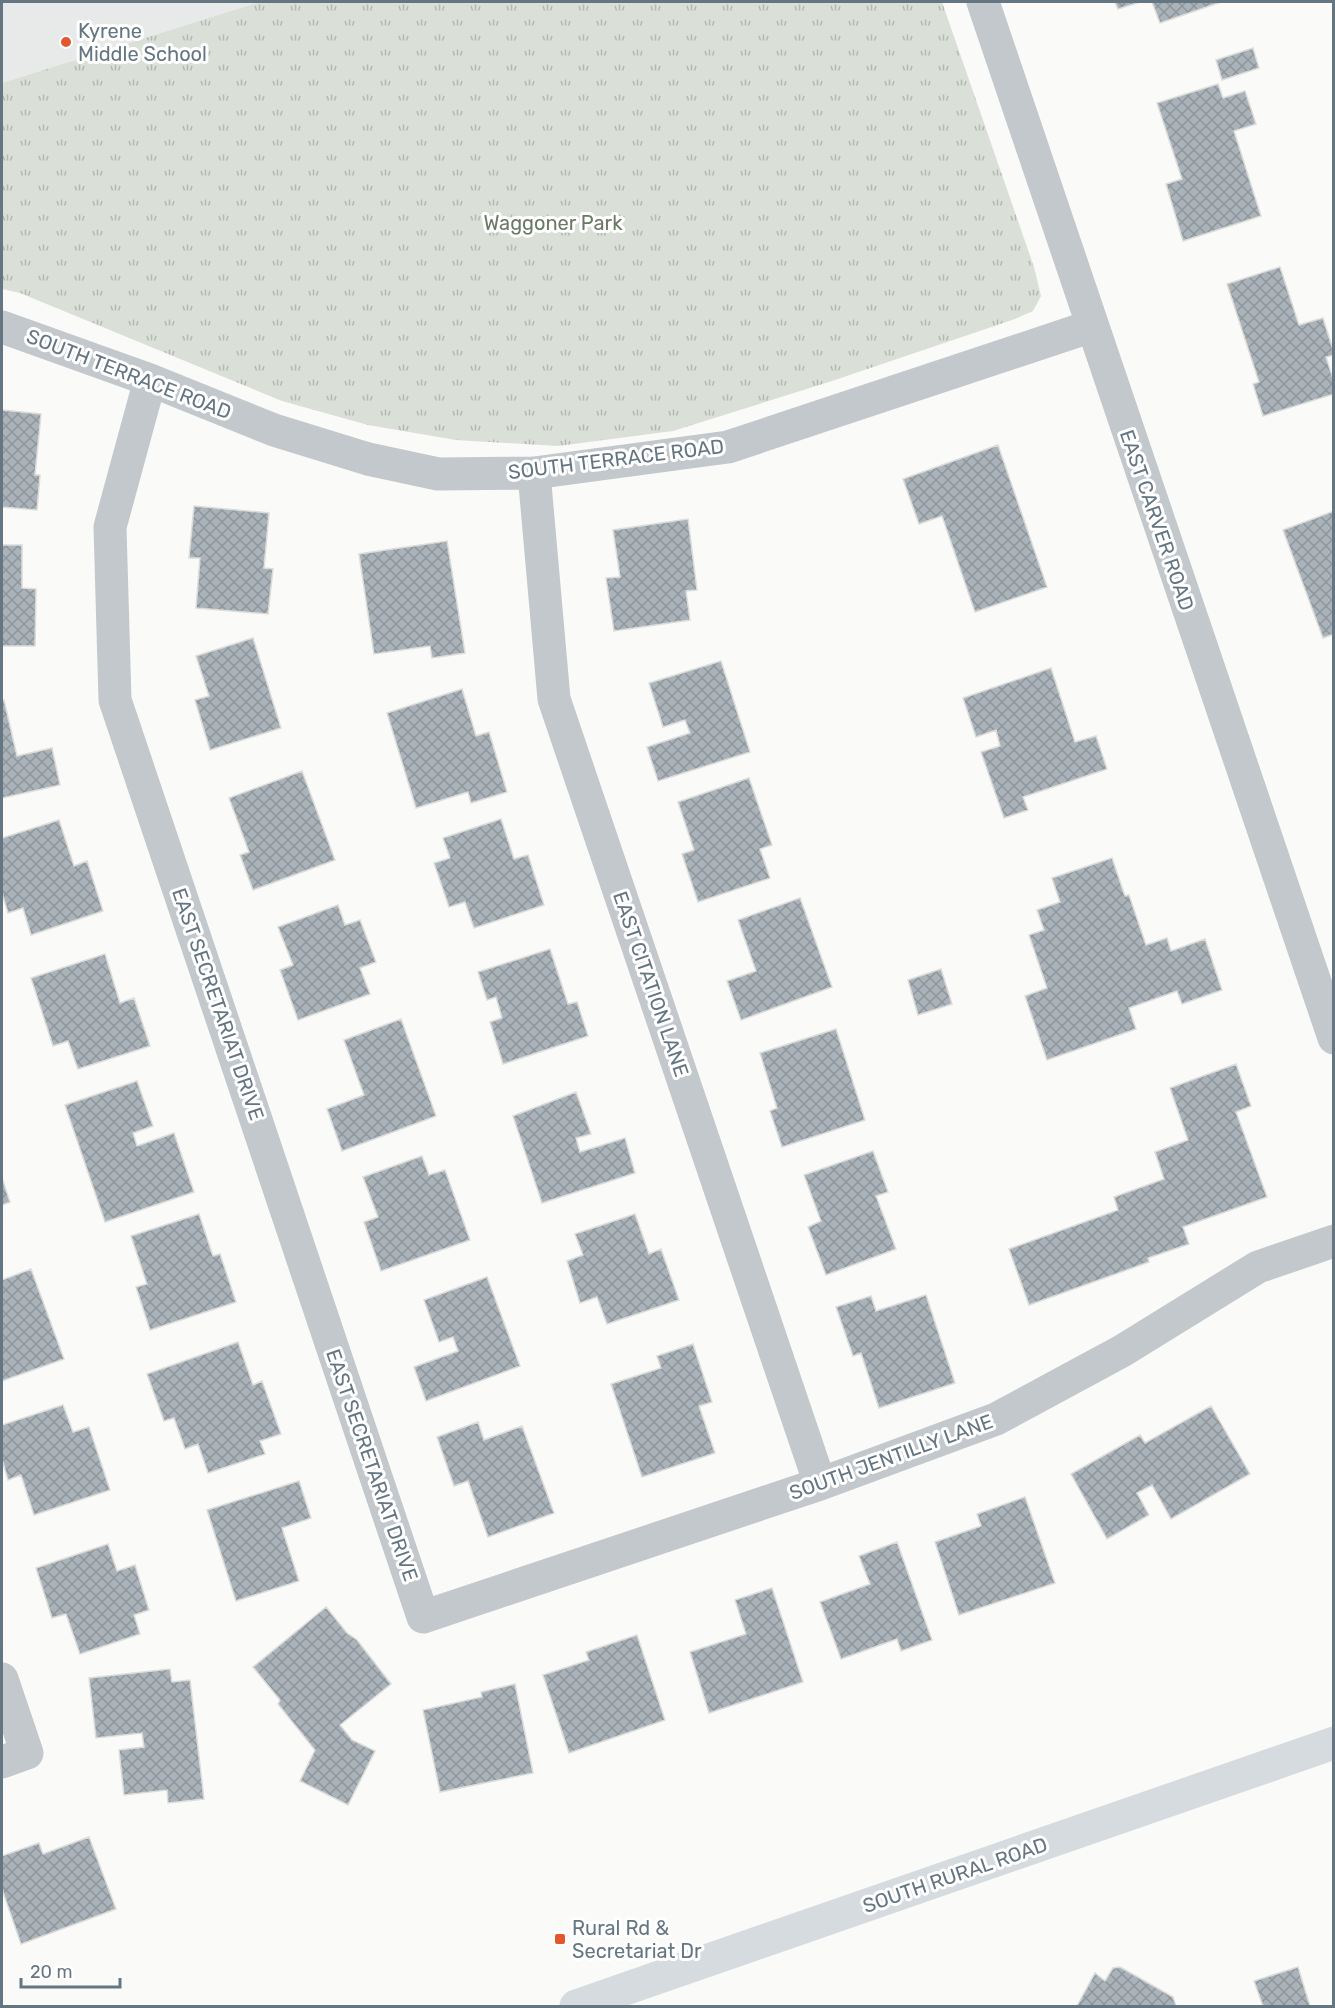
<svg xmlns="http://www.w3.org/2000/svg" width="1335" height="2008" viewBox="0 0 1335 2008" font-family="Rubik,sans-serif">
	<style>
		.built { fill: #e8e9e9 }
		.grass { fill: url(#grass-tufts) }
		.building { fill: url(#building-cross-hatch); stroke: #dcdcda; stroke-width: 1.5 }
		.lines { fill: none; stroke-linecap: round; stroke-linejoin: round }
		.minor { stroke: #c3c8cc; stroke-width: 33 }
		.major { stroke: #d6dbdf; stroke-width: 33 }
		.poi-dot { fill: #e4572e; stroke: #fff; stroke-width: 2 }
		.labels { text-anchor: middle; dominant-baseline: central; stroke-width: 6; stroke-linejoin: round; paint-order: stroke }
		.poi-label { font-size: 20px; fill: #657683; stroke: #fff; text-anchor: start }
		.park-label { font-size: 20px; fill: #687a64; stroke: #fff }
		.street-label { font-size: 20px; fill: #657683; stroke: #fff }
	</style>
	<defs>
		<pattern id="grass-tufts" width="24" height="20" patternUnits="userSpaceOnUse" patternTransform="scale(1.5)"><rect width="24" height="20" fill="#dadfd7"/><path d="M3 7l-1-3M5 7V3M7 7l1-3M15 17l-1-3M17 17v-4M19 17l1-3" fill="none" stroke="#b4b9b4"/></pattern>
		<pattern id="building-cross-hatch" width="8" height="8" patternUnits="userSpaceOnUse" patternTransform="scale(1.5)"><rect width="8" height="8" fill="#aab3b9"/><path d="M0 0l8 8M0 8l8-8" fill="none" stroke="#8e969c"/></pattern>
	</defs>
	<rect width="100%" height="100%" fill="#fafaf8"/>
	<path class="built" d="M2 2H259L2 83Z"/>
	<path class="grass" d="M259 2H942L1034 267 1041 296 1033 311 1015 319 832 381 673 431 558 446 456 440 368 425 282 401 20 293 2 289V83Z"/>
	<path class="building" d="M1115 2H1140L1118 9Z
		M1152 2H1221L1160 23Z
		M1253 48 1259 68 1222 80 1216 60Z
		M1218 84 1223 98 1245 91 1256 124 1234 131 1261 216 1183 241 1166 184 1182 179 1157 103Z
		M1280 267 1299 325 1323 318 1334 353V355L1326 357 1334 382V394L1263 416 1253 384 1259 382 1227 284Z
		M2 410 41 414 35 475H40L37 510 2 507Z
		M998 445 1047 587 975 612 942 516 919 524 903 479Z
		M194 506 269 513 264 568 273 569 268 614 196 608 200 558H189Z
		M1334 511V634L1323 638 1283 530Z
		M688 519 697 590 686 591 690 620 614 631 606 578 620 577 613 530Z
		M447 541 465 653 432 658 430 646 374 654 359 554Z
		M2 545H22V588L36 589 35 646H2Z
		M253 638 281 728 210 750 195 700 209 696 196 656Z
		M721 661 750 752 658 781 647 747 690 733 685 720 663 727 649 683Z
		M1051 668 1075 742 1096 736 1107 769 1023 797 1028 810 1004 818 981 752 1000 746 996 730 976 737 963 698Z
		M462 689 476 736 489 732 507 792 471 803 468 792 416 808 387 713Z
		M4 700 17 756 52 748 60 785 2 798V701Z
		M302 771 335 860 253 890 240 855 249 852 229 798Z
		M749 778 772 845 760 849 770 878 698 902 682 854 694 850 678 802Z
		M501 819 514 859 528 855 544 905 474 928 465 902 449 907 434 863 450 858 443 838Z
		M59 820 74 866 87 861 103 911 31 935 23 908 8 913 2 893V838Z
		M1112 858 1125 896 1129 895 1146 945 1167 938 1171 951 1205 939 1222 990 1182 1004 1177 991 1129 1008 1136 1029 1047 1060 1025 996 1047 988 1029 935 1044 930 1037 910 1060 902 1052 878Z
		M800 898 832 987 741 1020 727 981 756 971 738 920Z
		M338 905 345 925 360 920 376 962 360 968 370 994 298 1020 280 970 293 965 278 927Z
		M550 949 568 1004 577 1002 588 1036 503 1064 490 1022 502 1018 496 997 487 1000 478 972Z
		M105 954 120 1003 134 998 150 1046 78 1069 68 1041 53 1046 31 978Z
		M941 969 952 1004 918 1015 908 980Z
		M401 1019 436 1116 342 1151 327 1109 364 1095 344 1040Z
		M836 1029 865 1120 782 1147 770 1111 777 1108 760 1053Z
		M1236 1064 1251 1106 1236 1112 1267 1197 1183 1227 1189 1244 1148 1258 1149 1262 1029 1305 1009 1249 1118 1210 1114 1197 1164 1179 1155 1152 1188 1140 1170 1088Z
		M137 1081 153 1126 133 1133 137 1146 174 1133 194 1192 105 1222 65 1105Z
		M576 1092 591 1134 576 1138 580 1152 625 1138 635 1173 542 1203 513 1116Z
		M873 1151 888 1192 876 1196 896 1249 826 1275 808 1227 821 1221 804 1175Z
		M422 1156 429 1175 445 1170 470 1240 381 1271 364 1222 378 1217 363 1177Z
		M2 1178 10 1202 2 1205Z
		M199 1214 213 1256 220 1254 236 1302 150 1330 136 1287 147 1284 131 1236Z
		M635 1214 649 1254 661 1249 679 1300 607 1324 597 1297 580 1303 567 1261 583 1255 575 1234Z
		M31 1269 64 1359 2 1381V1280Z
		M487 1277 520 1366 426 1401 414 1367 458 1351 453 1337 439 1342 424 1300Z
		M926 1295 955 1383 879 1408 861 1353 853 1356 836 1307 871 1296 876 1311Z
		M238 1342 253 1385 262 1381 281 1434 260 1441 265 1454 208 1473 198 1444 185 1449 174 1418 164 1421 147 1374Z
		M693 1344 712 1402 699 1406 715 1453 642 1477 611 1384 661 1368 657 1356Z
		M63 1405 73 1432 89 1427 110 1490 34 1515 21 1475 8 1480 2 1459V1425Z
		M1211 1406 1250 1474 1171 1519 1152 1485 1137 1493 1149 1515 1107 1539 1071 1474 1140 1435 1145 1443Z
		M478 1422 484 1440 522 1426 554 1513 488 1537 468 1481 454 1486 437 1437Z
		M299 1481 311 1518 282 1528 299 1581 236 1601 207 1510Z
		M1025 1497 1055 1583 959 1615 935 1542 981 1526 977 1514Z
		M897 1542 932 1640 901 1651 897 1639 841 1659 820 1602 870 1584 859 1556Z
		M108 1544 117 1571 135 1565 149 1610 134 1615 140 1634 80 1654 66 1614 52 1618 36 1568Z
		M772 1588 803 1682 709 1713 690 1652 746 1634 735 1600Z
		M326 1607 347 1633 357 1640 391 1684 340 1725 352 1740 375 1751 348 1805 300 1781 315 1750 278 1704 280 1700 253 1667Z
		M637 1635 665 1720 569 1753 543 1675 589 1660 586 1652Z
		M170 1669 172 1682 190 1680 204 1799 168 1803 167 1790 124 1795 119 1750 144 1747 142 1733 96 1738 89 1678Z
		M515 1684 533 1773 440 1792 423 1710 482 1697 481 1692Z
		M89 1837 116 1909 21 1944 2 1889V1856L39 1843 43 1854Z
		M1120 1967 1173 1997 1176 2006H1077L1095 1973 1105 1981 1113 1968Z
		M1298 1967 1310 2006H1263L1254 1981Z"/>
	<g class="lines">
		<path class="minor" d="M983 2 1334 1038
			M2 327 150 380 274 430 368 459 438 474 534 473 728 447 1092 326
			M150 380 110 527 115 700 423 1617 820 1484 996 1419 1122 1351 1258 1267 1334 1241
			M534 473 554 699 820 1484
			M2 1679 27 1753 2 1762"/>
		<path class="major" d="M576 2006 1334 1743"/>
	</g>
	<g class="poi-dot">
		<circle cx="66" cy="42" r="6"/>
		<rect x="554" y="1933" width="12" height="12" rx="3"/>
	</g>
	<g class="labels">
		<g class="poi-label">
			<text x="78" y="31">Kyrene<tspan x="78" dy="23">Middle School</tspan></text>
			<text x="572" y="1928">Rural Rd &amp;<tspan x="572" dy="23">Secretariat Dr</tspan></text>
		</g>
		<g class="park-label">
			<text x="553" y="223">Waggoner Park</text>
		</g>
		<g class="street-label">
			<text transform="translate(129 374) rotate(21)">SOUTH TERRACE ROAD</text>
			<text transform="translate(616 459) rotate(-7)">SOUTH TERRACE ROAD</text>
			<text transform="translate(1157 520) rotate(71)">EAST CARVER ROAD</text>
			<text transform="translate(651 984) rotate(71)">EAST CITATION LANE</text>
			<text transform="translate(218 1004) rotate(71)">EAST SECRETARIAT DRIVE</text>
			<text transform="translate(891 1457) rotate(-20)">SOUTH JENTILLY LANE</text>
			<text transform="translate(372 1465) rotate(71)">EAST SECRETARIAT DRIVE</text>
			<text transform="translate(955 1875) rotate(-19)">SOUTH RURAL ROAD</text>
		</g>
	</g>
	<rect width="1335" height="2008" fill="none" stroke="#657683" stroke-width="6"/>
	<path d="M21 1978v9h99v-9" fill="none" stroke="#657683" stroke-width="3"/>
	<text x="30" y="1978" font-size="18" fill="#657683" stroke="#ffffff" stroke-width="4.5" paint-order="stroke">20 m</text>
</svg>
